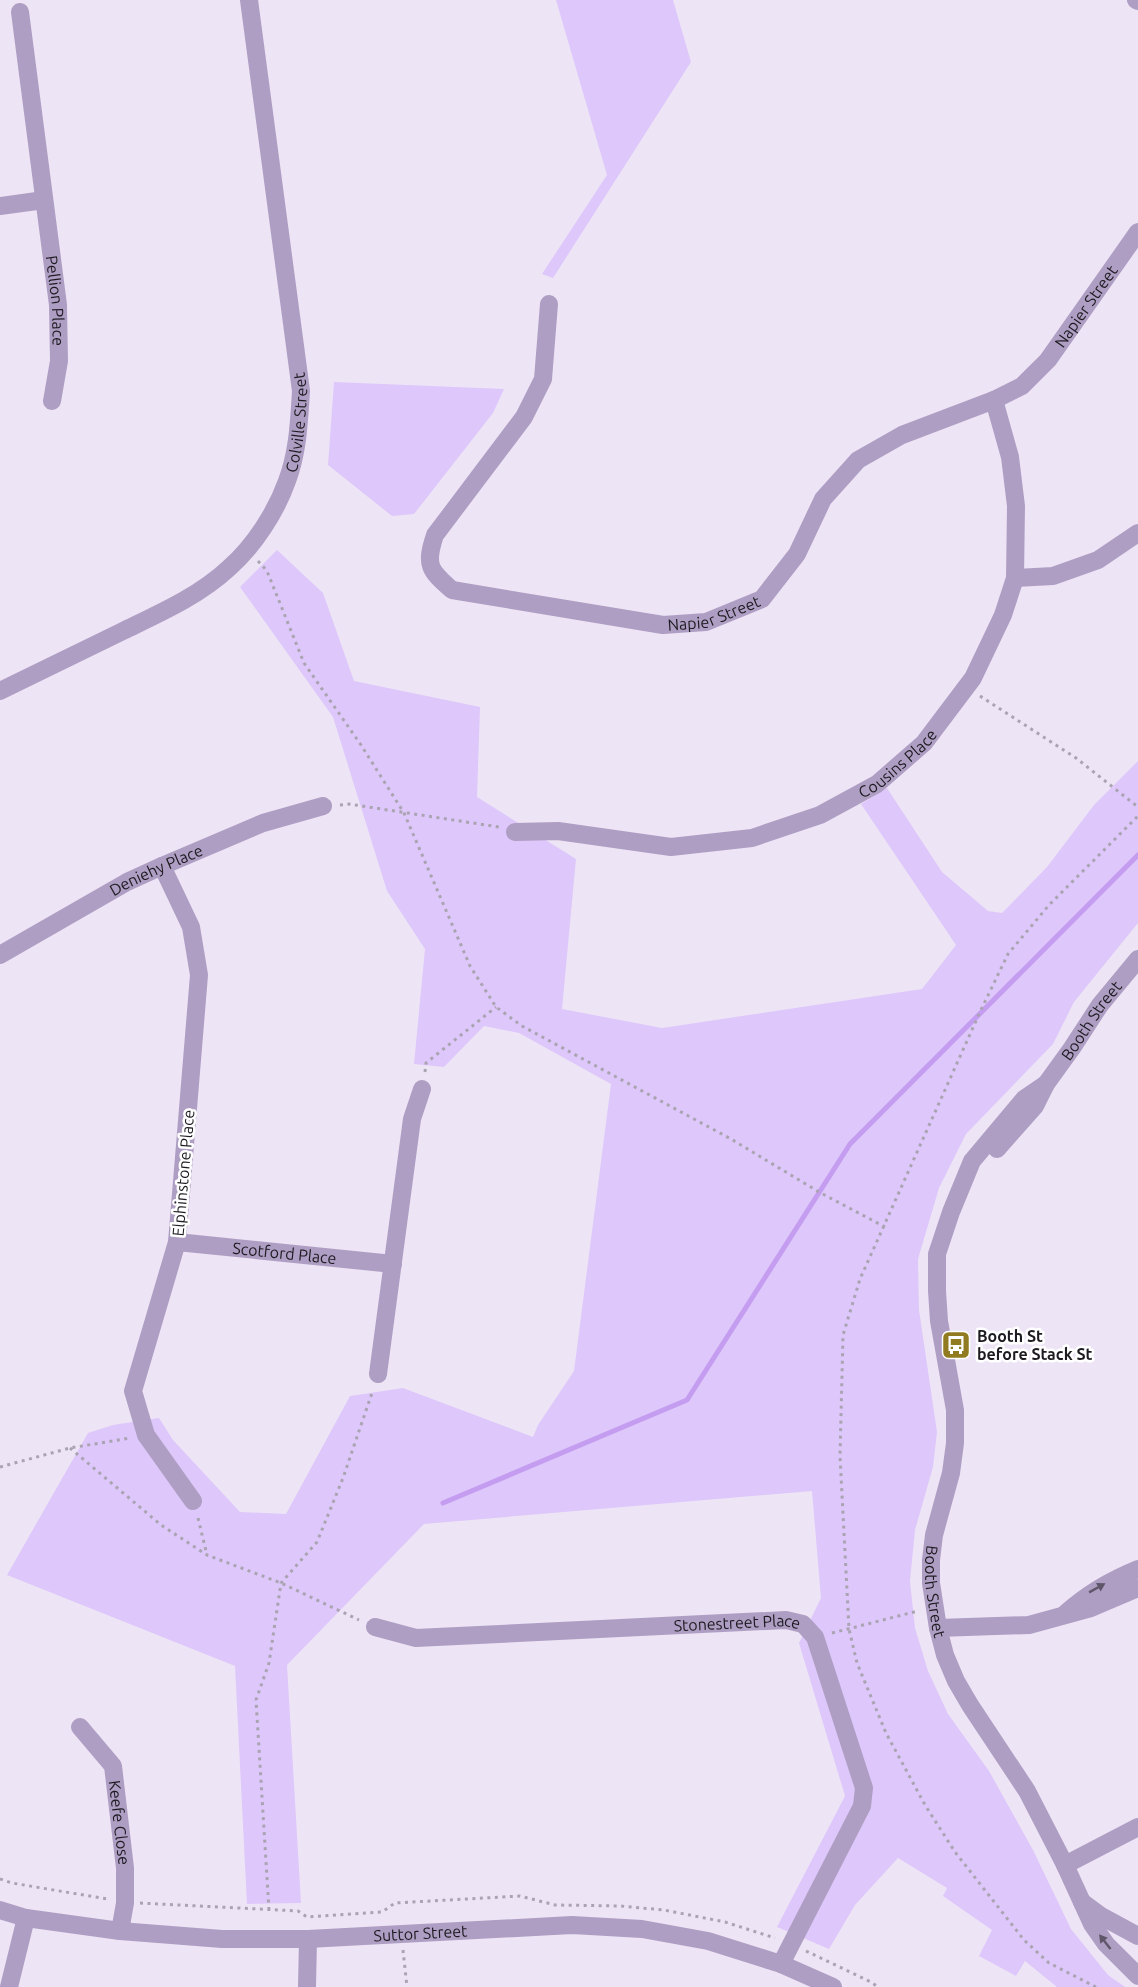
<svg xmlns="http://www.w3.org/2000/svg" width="1138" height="1987" viewBox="0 0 1138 1987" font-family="Ubuntu,sans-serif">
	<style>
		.green { fill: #dec7fa }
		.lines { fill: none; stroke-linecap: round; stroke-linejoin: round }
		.stream { stroke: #c49df0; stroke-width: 5 }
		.path { stroke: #aaa4b2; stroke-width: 3; stroke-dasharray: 3 4.5; stroke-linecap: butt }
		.minor { stroke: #af9ec3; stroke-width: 18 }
		.oneway { fill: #5f566a }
		.labels { text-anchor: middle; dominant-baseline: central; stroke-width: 5; stroke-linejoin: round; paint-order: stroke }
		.street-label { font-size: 16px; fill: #1d1b21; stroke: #fff }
		.poi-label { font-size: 16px; font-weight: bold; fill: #1d1b21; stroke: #fff; text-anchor: start }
	</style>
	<rect width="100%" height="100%" fill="#ede5f6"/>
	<path class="green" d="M556 0H673L691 62 553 278 542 274 607 175Z
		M334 382 504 389 493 413 414 514 392 516 328 465Z
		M277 550 323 593 354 681 480 707 477 797 576 859 562 1009 662 1028 922 989 956 945 861 804 887 788 942 872 988 911 1002 913 1047 867 1094 805 1138 761V923L1074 1002 1053 1044 966 1134 939 1188 918 1259 919 1310 937 1432 933 1467 915 1530 910 1581 915 1628 928 1671 948 1714 989 1771 1033 1850 1071 1929 1108 1975 1125 1987H1057L1025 1961 1016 1976 979 1956 992 1930 943 1896 947 1888 898 1858 855 1905 829 1949 777 1927 845 1796 799 1643 821 1598 812 1491 424 1524 287 1665 301 1903 247 1904 235 1666 7 1575 88 1433 113 1425 159 1418 173 1440 240 1512 286 1514 350 1396 403 1388 533 1437 538 1425 574 1371 611 1084 519 1033 484 1026 444 1067 414 1064 425 949 387 891 333 717 240 587Z"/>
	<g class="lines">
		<path class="stream" d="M443 1503 687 1400 850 1144 1138 855"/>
		<path class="path" d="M258 561 267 571 304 663 361 745 404 813 470 966 496 1007 522 1026 731 1139 819 1192 885 1227
			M980 696 1076 758 1138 807
			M340 805 349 804 499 827
			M425 1072 426 1063 496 1007
			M70 1448 161 1525 207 1555 281 1583 359 1620
			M0 1467 70 1448 130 1438
			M198 1518 207 1555
			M832 1633 918 1611
			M0 1879 12 1883 107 1899
			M140 1903 298 1911 307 1917 382 1912 395 1903 520 1896 555 1905 620 1906 664 1910 725 1922 775 1938
			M269 1910 256 1700 269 1663 281 1583 317 1542 343 1478 373 1390
			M403 1950 407 1987
			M806 1951 871 1982 878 1987
			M1096 1987 1049 1963 1024 1940 955 1852 925 1805 886 1733 857 1663 849 1629 840 1456 843 1335 860 1279 980 1012 1008 954 1049 905 1138 816"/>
		<g class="minor">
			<path d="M1136 0 1138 1"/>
			<path id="s1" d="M20 12 58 305 59 361 52 401"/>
			<path d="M0 206 44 200"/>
			<path id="s2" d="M549 304 543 379 524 417 435 535C425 565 429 570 452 590L663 625 706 622 762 599 797 554 823 499 858 460 902 435 994 400 1022 386 1048 360 1138 232"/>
			<path d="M1015 578 1053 576 1098 560 1138 533"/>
			<path id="s3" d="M0 691C41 671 82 651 123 631 160 613 199 596 229 568 254 546 276 512 287 481 298 452 299 422 301 391L249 0"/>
			<path id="s4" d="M515 832 558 831 671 847 752 838 820 815 877 784 924 743 973 678 1003 615 1015 578 1016 506 1010 457 994 400"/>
			<path d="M162 866 191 927 199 975 177 1242 133 1391 146 1435 193 1501"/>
			<path id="s5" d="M0 955 127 882 162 866 263 823 323 806"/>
			<path id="s6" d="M1046 1084 1024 1099 972 1161 951 1212 937 1254V1291L939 1321 955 1410V1443L951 1473 934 1535 931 1560V1583L938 1628 945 1655 956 1681 970 1705 1027 1791 1065 1865 1092 1924 1106 1944 1138 1976"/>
			<path id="s7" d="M997 1149 1035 1106 1046 1084 1072 1048 1100 1005 1138 959"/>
			<path id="s8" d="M177 1242 393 1264"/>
			<path d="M378 1374 412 1119 422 1089"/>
			<path d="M1066 1613C1088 1593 1111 1580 1138 1569"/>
			<path id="s9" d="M375 1627 416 1638 786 1620 803 1624 815 1637 864 1788 862 1806 781 1964"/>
			<path d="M938 1628 1029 1625 1091 1608 1138 1588"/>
			<path id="s10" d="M80 1727 113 1766 125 1868V1903L120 1931"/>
			<path d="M1065 1865 1138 1827"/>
			<path d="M1082 1902 1101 1916 1138 1936"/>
			<path id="s11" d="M0 1910 26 1918 120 1931 222 1939H308L572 1925 642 1929 708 1941 781 1964 833 1987"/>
			<path d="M9 1987 26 1918"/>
			<path d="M307 1987 308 1939"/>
		</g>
	</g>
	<defs><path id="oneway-solid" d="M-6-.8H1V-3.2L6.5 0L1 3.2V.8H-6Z" transform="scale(1.5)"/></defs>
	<g class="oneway">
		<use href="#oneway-solid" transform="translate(1097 1588) rotate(-29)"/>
		<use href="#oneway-solid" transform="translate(1105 1942) rotate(-128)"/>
	</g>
	<defs>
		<g id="bus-square" transform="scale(1.5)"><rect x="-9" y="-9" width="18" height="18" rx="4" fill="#907b21" stroke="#fff"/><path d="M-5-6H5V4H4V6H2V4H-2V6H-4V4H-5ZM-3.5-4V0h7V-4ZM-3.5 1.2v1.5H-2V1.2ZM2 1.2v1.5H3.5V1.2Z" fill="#fff"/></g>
	</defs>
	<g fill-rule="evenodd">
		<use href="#bus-square" x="956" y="1345"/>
	</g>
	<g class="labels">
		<g class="street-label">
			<text stroke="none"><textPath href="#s1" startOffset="291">Pellion Place</textPath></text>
			<text stroke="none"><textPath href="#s2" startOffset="1100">Napier Street</textPath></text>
			<text stroke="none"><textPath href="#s3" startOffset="426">Colville Street</textPath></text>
			<text stroke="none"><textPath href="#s2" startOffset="596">Napier Street</textPath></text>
			<text stroke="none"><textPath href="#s4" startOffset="404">Cousins Place</textPath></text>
			<text stroke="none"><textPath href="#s5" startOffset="178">Deniehy Place</textPath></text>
			<text stroke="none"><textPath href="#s7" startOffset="160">Booth Street</textPath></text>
			<text transform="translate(183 1173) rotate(-85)">Elphinstone Place</text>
			<text stroke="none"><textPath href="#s8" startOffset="108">Scotford Place</textPath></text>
			<text stroke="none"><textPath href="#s6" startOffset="549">Booth Street</textPath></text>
			<text stroke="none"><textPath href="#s9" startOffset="364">Stonestreet Place</textPath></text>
			<text stroke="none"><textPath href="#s10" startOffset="108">Keefe Close</textPath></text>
			<text stroke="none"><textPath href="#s11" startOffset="423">Suttor Street</textPath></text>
		</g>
		<g class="poi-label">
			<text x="977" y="1336">Booth St<tspan x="977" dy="18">before Stack St</tspan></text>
		</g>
	</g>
</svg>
